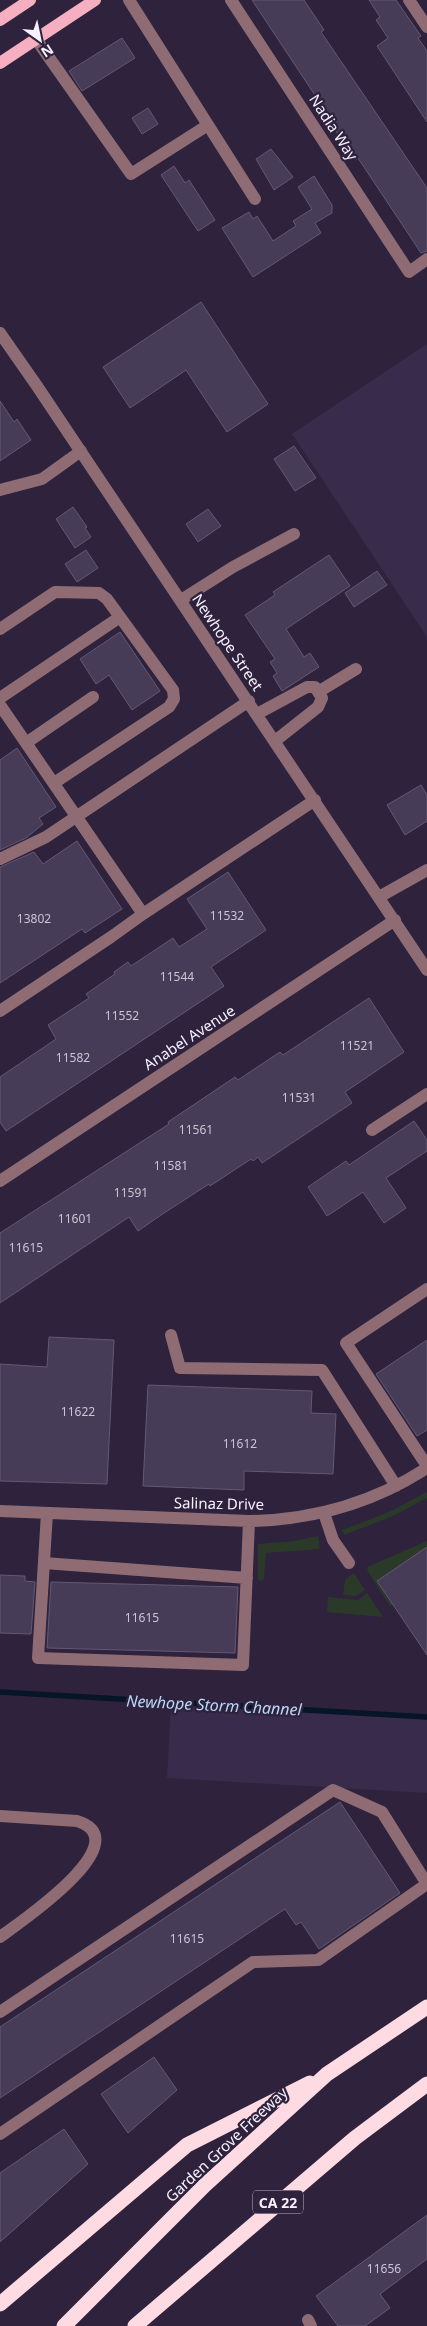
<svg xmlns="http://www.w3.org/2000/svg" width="427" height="2326" viewBox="0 0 427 2326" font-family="'Noto Sans',sans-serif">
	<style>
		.built { fill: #392b4b }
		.green { fill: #2b3929 }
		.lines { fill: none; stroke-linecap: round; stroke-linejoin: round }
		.stream { stroke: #061527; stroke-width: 5.5 }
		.building { fill: #473c57; stroke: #645875 }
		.minor { stroke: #8f6c74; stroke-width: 12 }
		.major { stroke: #f6afc0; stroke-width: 12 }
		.highway { stroke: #fedbe2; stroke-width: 15 }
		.labels { text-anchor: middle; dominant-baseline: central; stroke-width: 4.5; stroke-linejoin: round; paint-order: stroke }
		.number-label { font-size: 12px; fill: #cac4d5 }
		.shield { fill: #2e223c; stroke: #bab3c4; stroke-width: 1 }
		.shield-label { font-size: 14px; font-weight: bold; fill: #f6f1ff }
		.street-label { font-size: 15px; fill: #f6f1ff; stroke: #2e223c }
		.water-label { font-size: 16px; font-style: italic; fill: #bbd9fa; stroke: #2e223c }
	</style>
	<rect width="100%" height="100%" fill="#2e223c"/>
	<path class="built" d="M427 344V637L292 434Z
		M171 1705 427 1718V1793L167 1778Z"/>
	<path class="green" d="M427 1492V1498L391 1517 344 1535 342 1530 389 1512Z
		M318 1536 320 1549 266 1553 264 1579 261 1581 258 1580V1544L294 1541Z
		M427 1541V1547L377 1581 393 1605 390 1606 368 1572 367 1567Z
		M354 1573 365 1590 356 1596 343 1595 345 1580Z
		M367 1593 383 1617 327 1612 328 1597 358 1600Z"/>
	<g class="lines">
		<path class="stream" d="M0 1692 427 1717"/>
	</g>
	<path class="building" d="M252 0H304L324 30 321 32 427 188V251L421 253 358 158 355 160 328 119 330 118Z
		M369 0H396L421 36 418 38 427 51V122L377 46 388 38 376 20 380 17Z
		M122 38 135 58 82 91 69 71Z
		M148 108 158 124 142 134 132 118Z
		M271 149 293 177 274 190 256 159Z
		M174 166 185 183 189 180 215 220 198 231 161 175Z
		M314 176 332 205V213L315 223 321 233 253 277 222 228 249 212 253 219 257 216 273 241 296 226 293 221 312 209 298 187Z
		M201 302 268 404 227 432 186 370 130 408 103 367Z
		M0 401 14 422 17 419 31 440 0 461Z
		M294 446 316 478 295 491 274 459Z
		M73 507 87 527 85 528 91 537 75 548 56 519Z
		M208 509 221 526 198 542 186 524Z
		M86 550 98 568 77 582 65 564Z
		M329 555 350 586 286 629 304 657 310 653 319 667 282 691 273 676 277 673 270 662 275 659 245 615 275 595 273 592Z
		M377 571 387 585 354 607 345 593Z
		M120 632 160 691 132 710 109 675 96 684 80 659Z
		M17 748 56 807 39 818 43 824 26 838 0 850V760Z
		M421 785 427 795V821L405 835 387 805Z
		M77 841 122 909 85 933 82 929 0 983V867L34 852 43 864Z
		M228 872 266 930 211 967 224 986 6 1131 0 1122V1077L56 1039 48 1025 89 998 86 994 115 974 114 972 128 962 131 966 173 938 179 947 207 929 187 899Z
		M369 998 404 1052 345 1092 352 1103 262 1163 258 1157 253 1161 251 1159 210 1186 209 1184 164 1213 138 1231 129 1217 0 1303V1233L169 1124 168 1122 235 1077 238 1080 280 1052 283 1055Z
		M414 1121 427 1140V1151L386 1178 406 1208 384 1223 363 1192 327 1216 308 1187 346 1161 349 1165Z
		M49 1337 114 1340 107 1484 0 1481V1364L47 1367Z
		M427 1340V1430L417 1436 376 1374Z
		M148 1385 312 1391 311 1413 336 1414 333 1474 244 1471V1490L143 1486Z
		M427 1547V1655L377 1581Z
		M0 1575 25 1576V1581L35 1582 31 1634 0 1633Z
		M51 1582 238 1587 235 1653 47 1648Z
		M340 1802 400 1893 319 1949 301 1922 296 1925 285 1909 0 2098V2027Z
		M154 2057 177 2090 128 2133 101 2094Z
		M64 2129 88 2164 0 2242V2173Z
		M427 2215V2259L380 2294 390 2308 365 2326H338L316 2296Z"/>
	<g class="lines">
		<path class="minor" d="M231 0 409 272 427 259
			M409 0 427 27
			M36 39 131 174 208 125 129 0
			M208 125 255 199
			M0 333 37 386 427 970
			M0 490 42 479 81 451
			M181 600 233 567 294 534
			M0 629 55 592 99 593 107 599 173 690 174 699 169 707 54 783
			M318 692 356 669
			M0 698 120 617
			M0 705 143 914 315 800
			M257 714 307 687H315L322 698 318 707 275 741
			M26 743 93 697
			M0 859 46 837 249 701
			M379 897 427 870
			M0 1011 111 937 143 914
			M372 1130 427 1094
			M0 1181 395 920
			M427 1289 346 1343 427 1466
			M171 1335 180 1368 322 1370 396 1486
			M0 1511 249 1521C314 1520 373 1503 427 1468
			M47 1513 38 1658 243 1665 249 1521
			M324 1513 333 1540 349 1563
			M44 1563 247 1578
			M0 1816 77 1821C141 1841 19 1923 0 1937
			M0 2012 333 1790 382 1812 427 1884
			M0 2134 253 1962 318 1960 427 1884
			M308 2320 311 2326"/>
		<path class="major" d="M0 20 30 0
			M0 63 95 0"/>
		<path class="highway" d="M0 2304 187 2145 310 2083
			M64 2326 205 2185 327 2074 427 2007
			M135 2326 355 2138 427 2084"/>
	</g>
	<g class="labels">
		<g class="number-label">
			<text x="227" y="915">11532</text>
			<text x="34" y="918">13802</text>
			<text x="177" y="976">11544</text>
			<text x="122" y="1015">11552</text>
			<text x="357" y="1045">11521</text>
			<text x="73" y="1057">11582</text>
			<text x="299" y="1097">11531</text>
			<text x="196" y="1129">11561</text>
			<text x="171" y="1165">11581</text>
			<text x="131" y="1192">11591</text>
			<text x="75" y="1218">11601</text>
			<text x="26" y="1247">11615</text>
			<text x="78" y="1411">11622</text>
			<text x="240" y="1443">11612</text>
			<text x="142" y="1617">11615</text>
			<text x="187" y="1938">11615</text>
			<text x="384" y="2268">11656</text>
		</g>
		<rect class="shield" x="253" y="2190.5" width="50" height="23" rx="4"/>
		<g class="shield-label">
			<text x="278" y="2202">CA 22</text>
		</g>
		<g class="street-label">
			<text transform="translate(334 127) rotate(57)">Nadia Way</text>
			<text transform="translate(228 642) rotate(56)">Newhope Street</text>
			<text transform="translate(189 1037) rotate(-33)">Anabel Avenue</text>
			<text transform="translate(219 1503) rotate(1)">Salinaz Drive</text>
			<text transform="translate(226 2144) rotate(-43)">Garden Grove Freeway</text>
		</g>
		<g class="water-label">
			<text transform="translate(214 1705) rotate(3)">Newhope Storm Channel</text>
		</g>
	</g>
	<g transform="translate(40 40) rotate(147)" stroke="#2e223c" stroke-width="4" paint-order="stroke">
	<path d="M0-4L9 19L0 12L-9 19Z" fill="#f6f1ff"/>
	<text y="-8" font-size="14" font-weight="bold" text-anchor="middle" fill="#f6f1ff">N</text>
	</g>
</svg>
